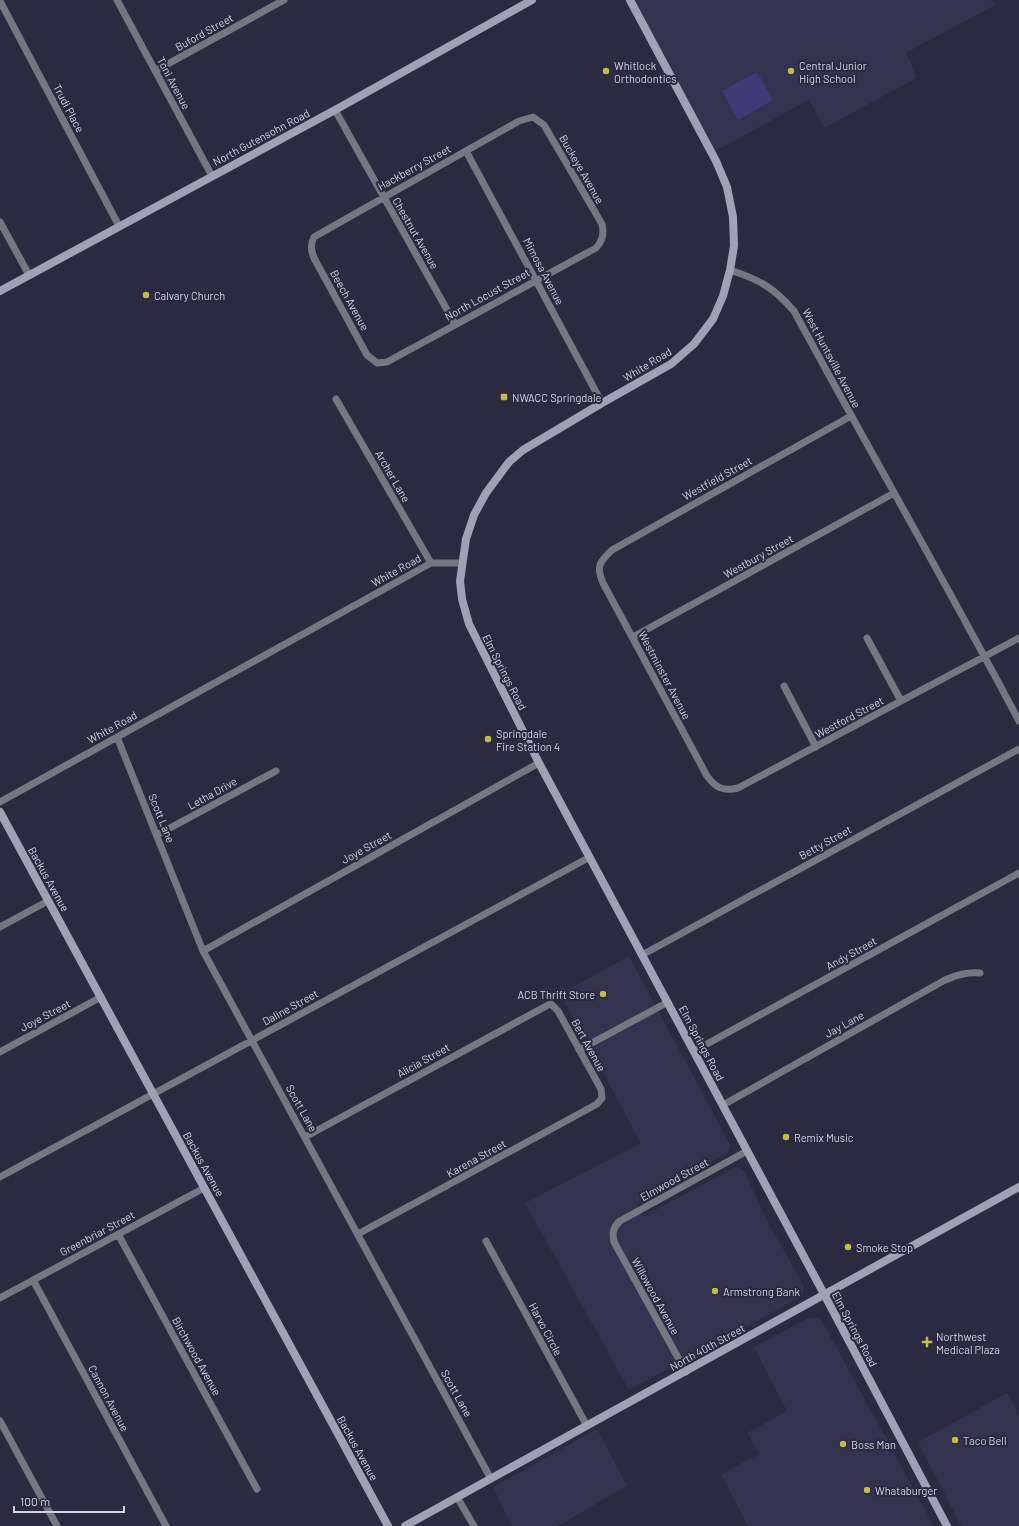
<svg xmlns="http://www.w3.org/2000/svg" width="1019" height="1526" viewBox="0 0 1019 1526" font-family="Barlow,sans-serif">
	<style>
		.built { fill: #33324f }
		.green { fill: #403a77 }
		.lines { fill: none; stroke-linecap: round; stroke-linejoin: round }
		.street { stroke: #777783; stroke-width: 7 }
		.secondary { stroke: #a1a1b5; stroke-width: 8 }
		.poi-dot { fill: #c5bc3d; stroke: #2b2a41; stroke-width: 1.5 }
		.labels { text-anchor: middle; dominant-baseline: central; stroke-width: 4; stroke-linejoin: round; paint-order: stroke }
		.street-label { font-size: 11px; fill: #d1d1e0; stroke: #2b2a41 }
		.poi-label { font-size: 11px; fill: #d1d1e0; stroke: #2b2a41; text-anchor: start }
	</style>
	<rect width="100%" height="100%" fill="#2b2a41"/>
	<path class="built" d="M630 0H992L995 5 906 53 917 78 824 128 809 100 712 153Z
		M629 956 730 1144V1149L727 1153 637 1204 644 1216 735 1167 740 1168 744 1171 769 1224 804 1286 802 1295 799 1298 629 1390 525 1203 641 1143 560 994Z
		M812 1318 819 1319 822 1321 934 1526H748L721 1474 759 1454 747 1433 787 1411 754 1347 806 1319Z
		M1007 1393 1019 1415V1526H961L918 1442Z
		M597 1429 627 1486 558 1526H512L493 1487Z"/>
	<path class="green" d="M757 72 773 100 738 120 722 91Z"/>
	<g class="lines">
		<path class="street" d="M117 0 212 176
			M0 1 119 226
			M155 71 284 0
			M335 110 455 324
			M533 117 544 125 602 224C604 234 603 240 596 248L387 362 377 363 367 355 314 258C311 250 310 245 314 237L519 121Z
			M466 151 602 403
			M0 222 29 275
			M730 270C760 280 773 287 794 311 868 448 946 583 1019 721
			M336 399 431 563
			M851 416 612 550C599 562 596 567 603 583L707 776C715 787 723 792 738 788L1019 638
			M633 637 894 493
			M867 638 901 701
			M784 686 816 747
			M117 737 203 951 491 1479
			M0 802 431 563H462
			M157 835 276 771
			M0 927 48 901
			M203 951 539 763
			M642 955 1019 749
			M579 1050 668 1002
			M694 1051 1019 873
			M0 1052 101 997
			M723 1105 945 980C957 975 966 972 980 973
			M305 1137 548 1005 551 1004 558 1011 601 1089 602 1098 597 1104 358 1234
			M0 1177 590 857
			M118 1234 257 1489
			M486 1241 587 1426
			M33 1280 166 1526
			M0 1298 204 1188
			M686 1372 614 1242C612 1233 613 1227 620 1221L747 1151
			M0 1421 57 1526
			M457 1497 474 1526"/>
		<path class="secondary" d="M630 0 716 161 727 187 733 217 734 246 730 270 723 296 713 319 694 344 671 364 602 403 523 450 509 462 486 493 474 515 466 539 460 581 462 599 469 624 539 763 824 1294 947 1526
			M0 291 335 110 532 0
			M0 812 388 1526
			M405 1526 1019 1187"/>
	</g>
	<g class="poi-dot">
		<circle cx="606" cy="71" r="4"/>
		<circle cx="791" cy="71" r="4"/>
		<circle cx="146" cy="295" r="4"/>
		<rect x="500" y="393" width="8" height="8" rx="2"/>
		<circle cx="488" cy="739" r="4"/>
		<circle cx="603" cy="994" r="4"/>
		<circle cx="786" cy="1137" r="4"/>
		<circle cx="848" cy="1247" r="4"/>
		<circle cx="715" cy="1291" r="4"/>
		<path d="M925 1336h4v4h4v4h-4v4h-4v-4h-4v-4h4z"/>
		<circle cx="955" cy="1440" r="4"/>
		<circle cx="843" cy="1444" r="4"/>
		<circle cx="867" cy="1490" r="4"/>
	</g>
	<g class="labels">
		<g class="street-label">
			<text transform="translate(204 32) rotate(-29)">Buford Street</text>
			<text transform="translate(174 83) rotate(62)">Toni Avenue</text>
			<text transform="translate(69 108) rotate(62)">Trudi Place</text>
			<text transform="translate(261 137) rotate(-28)">North Gutensohn Road</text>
			<text transform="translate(414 167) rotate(-29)">Hackberry Street</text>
			<text transform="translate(582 169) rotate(60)">Buckeye Avenue</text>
			<text transform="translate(416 233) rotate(60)">Chestnut Avenue</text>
			<text transform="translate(544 271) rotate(62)">Mimosa Avenue</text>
			<text transform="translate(487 294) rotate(-29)">North Locust Street</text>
			<text transform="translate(350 300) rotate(61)">Beech Avenue</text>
			<text transform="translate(832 358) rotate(62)">West Huntsville Avenue</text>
			<text transform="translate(647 364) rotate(-31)">White Road</text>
			<text transform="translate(393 476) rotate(60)">Archer Lane</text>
			<text transform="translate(717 478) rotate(-29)">Westfield Street</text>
			<text transform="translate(758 556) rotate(-29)">Westbury Street</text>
			<text transform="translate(396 570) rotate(-29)">White Road</text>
			<text transform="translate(505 672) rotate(63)">Elm Springs Road</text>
			<text transform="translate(665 675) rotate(62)">Westminster Avenue</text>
			<text transform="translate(849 717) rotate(-28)">Westford Street</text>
			<text transform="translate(112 727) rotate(-29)">White Road</text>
			<text transform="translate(212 793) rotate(-29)">Letha Drive</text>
			<text transform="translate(162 818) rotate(68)">Scott Lane</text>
			<text transform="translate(825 842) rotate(-29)">Betty Street</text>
			<text transform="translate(366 847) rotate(-29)">Joye Street</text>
			<text transform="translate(49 879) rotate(61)">Backus Avenue</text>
			<text transform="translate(851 953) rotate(-29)">Andy Street</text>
			<text transform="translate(290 1007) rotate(-29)">Daline Street</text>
			<text transform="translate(45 1015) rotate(-28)">Joye Street</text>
			<text transform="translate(844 1024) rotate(-29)">Jay Lane</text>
			<text transform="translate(702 1043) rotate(62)">Elm Springs Road</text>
			<text transform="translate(589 1045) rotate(61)">Bert Avenue</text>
			<text transform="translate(423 1060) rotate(-29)">Alicia Street</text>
			<text transform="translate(302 1108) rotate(61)">Scott Lane</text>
			<text transform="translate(476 1158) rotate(-29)">Karena Street</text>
			<text transform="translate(204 1164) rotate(61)">Backus Avenue</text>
			<text transform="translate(674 1179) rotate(-29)">Elmwood Street</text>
			<text transform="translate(97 1233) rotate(-28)">Greenbriar Street</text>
			<text transform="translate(656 1296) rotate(61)">Willowood Avenue</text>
			<text transform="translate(546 1329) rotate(62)">Harvo Circle</text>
			<text transform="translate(855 1329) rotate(62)">Elm Springs Road</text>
			<text transform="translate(707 1347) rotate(-29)">North 40th Street</text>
			<text transform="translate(197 1356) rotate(61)">Birchwood Avenue</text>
			<text transform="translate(457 1393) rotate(61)">Scott Lane</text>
			<text transform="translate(109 1398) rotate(62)">Cannon Avenue</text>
			<text transform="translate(358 1448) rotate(61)">Backus Avenue</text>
		</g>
		<g class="poi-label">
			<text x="614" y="65">Whitlock<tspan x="614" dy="13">Orthodontics</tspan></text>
			<text x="799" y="65">Central Junior<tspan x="799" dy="13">High School</tspan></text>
			<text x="154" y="295">Calvary Church</text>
			<text x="512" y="397">NWACC Springdale</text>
			<text x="496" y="733">Springdale<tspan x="496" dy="13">Fire Station 4</tspan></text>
			<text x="595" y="994" text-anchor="end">ACB Thrift Store</text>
			<text x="794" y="1137">Remix Music</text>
			<text x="856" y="1247">Smoke Stop</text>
			<text x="723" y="1291">Armstrong Bank</text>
			<text x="936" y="1336">Northwest<tspan x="936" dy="13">Medical Plaza</tspan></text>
			<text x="963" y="1440">Taco Bell</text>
			<text x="851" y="1444">Boss Man</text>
			<text x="875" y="1490">Whataburger</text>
		</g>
	</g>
	<path d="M14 1506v6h110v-6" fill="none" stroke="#d1d1e0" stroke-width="2"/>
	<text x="20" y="1506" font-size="12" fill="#d1d1e0" stroke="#2b2a41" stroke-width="3" paint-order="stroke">100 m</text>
</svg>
